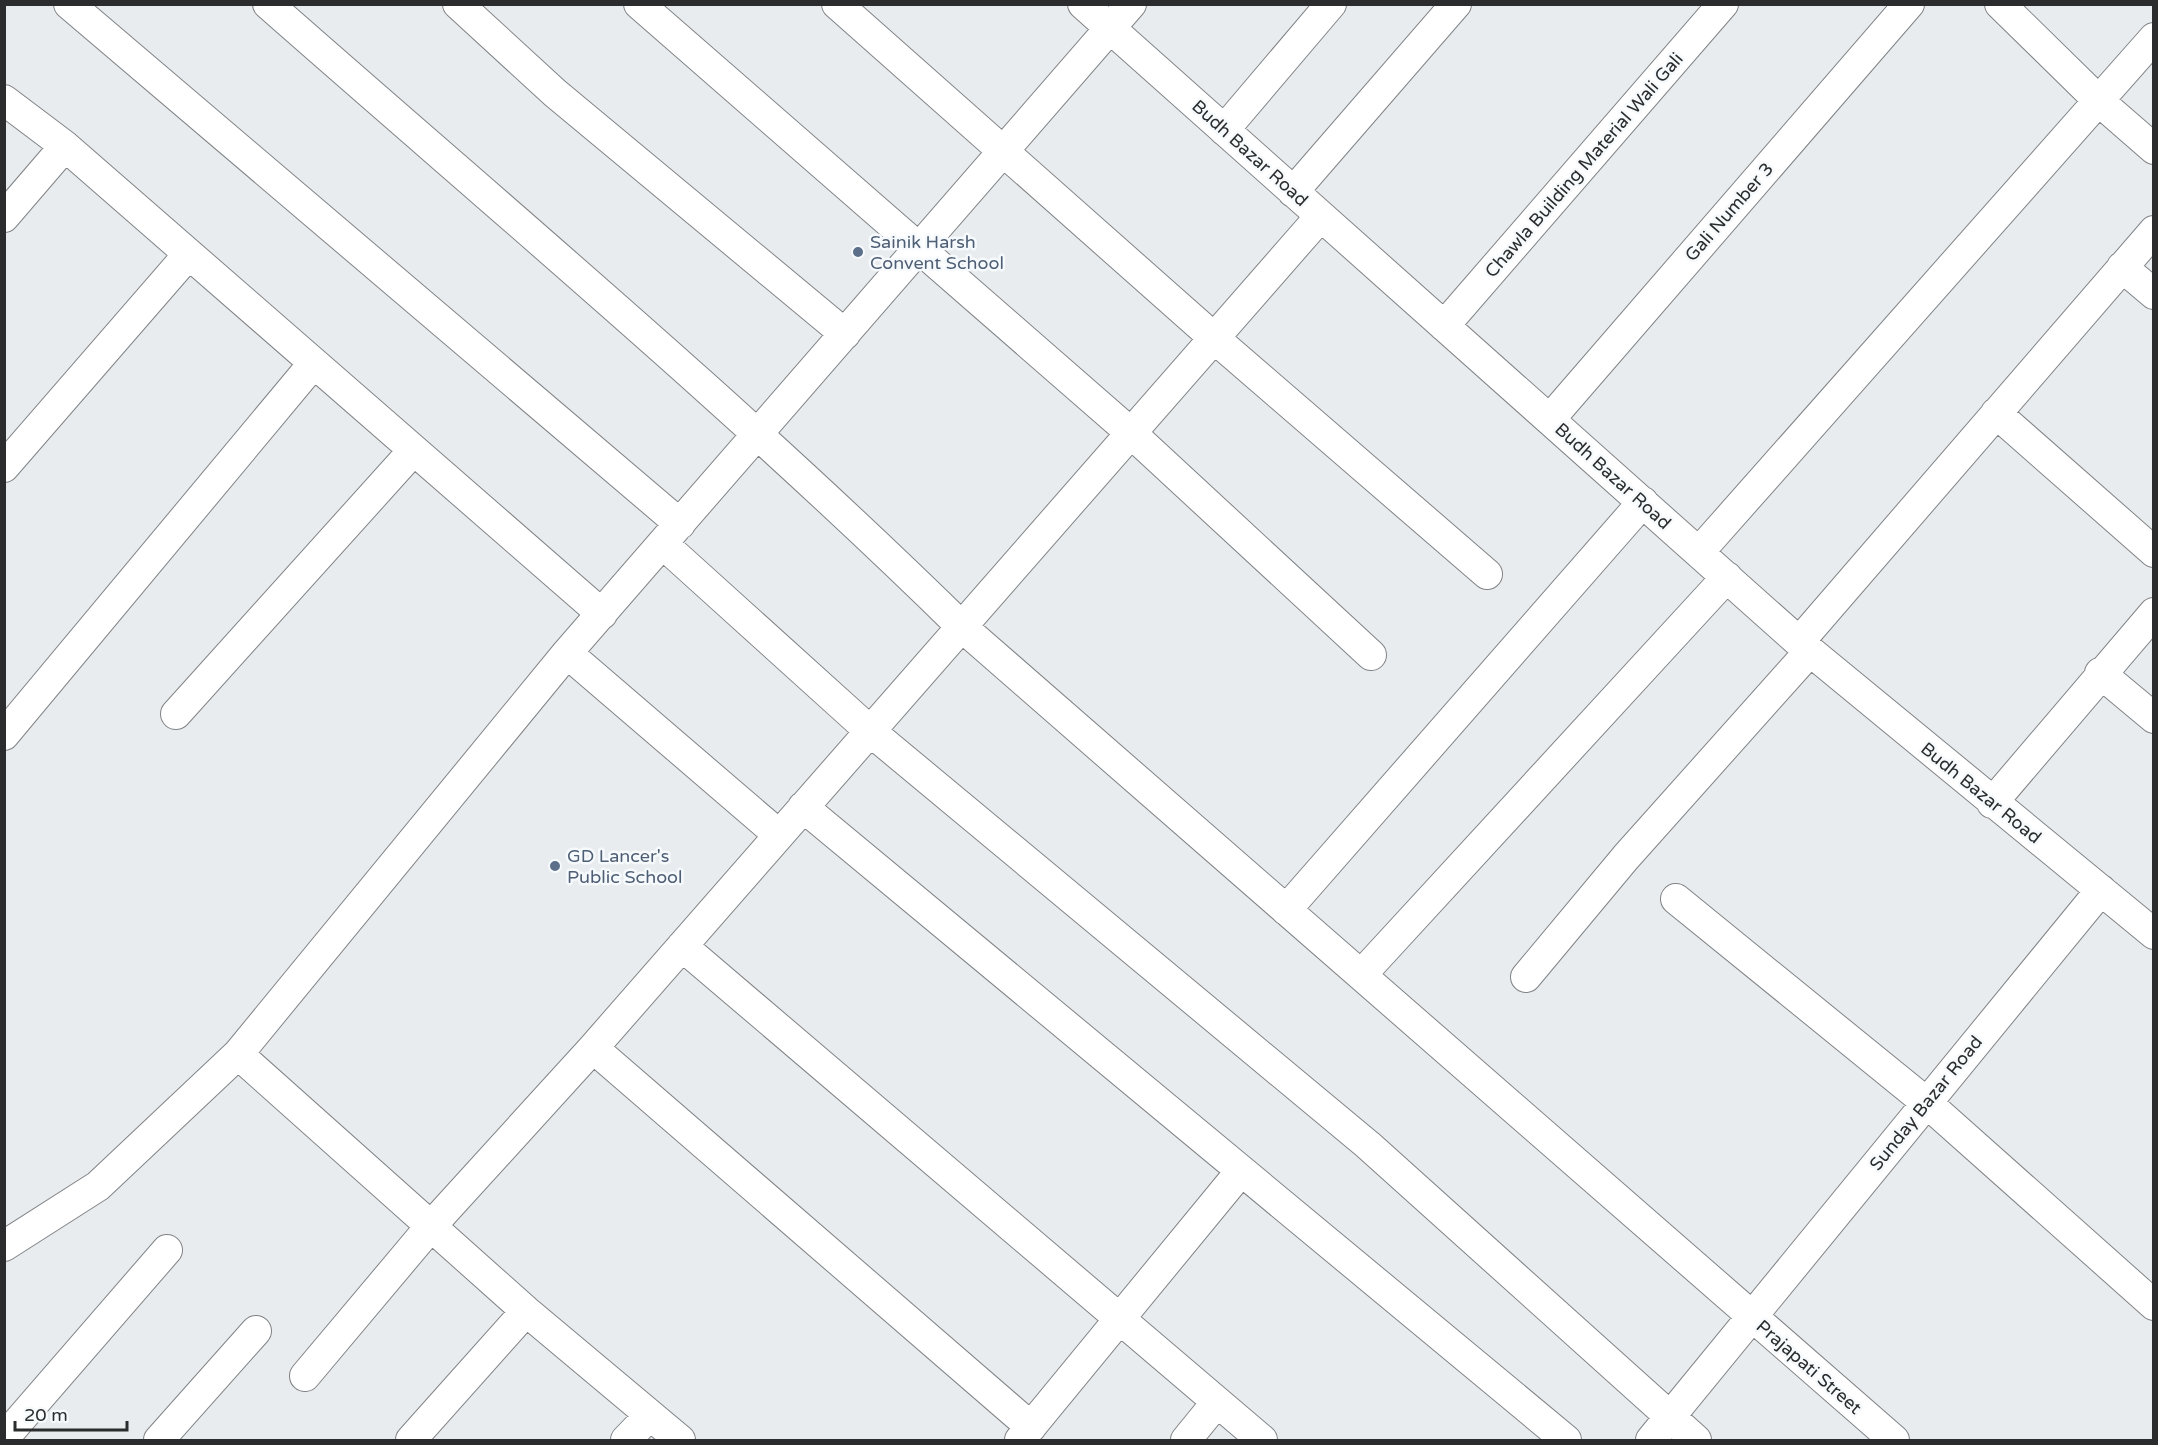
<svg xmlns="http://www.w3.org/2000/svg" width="2158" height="1445" viewBox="0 0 2158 1445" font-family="'Varela Round',sans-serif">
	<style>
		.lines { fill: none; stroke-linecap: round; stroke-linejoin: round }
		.minor-casing { stroke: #818486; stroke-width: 32 }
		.minor { stroke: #fff; stroke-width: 30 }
		.service-dot { fill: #5c6f8a; stroke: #f6fafc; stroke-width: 2 }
		.labels { text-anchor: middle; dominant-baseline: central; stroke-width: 5; stroke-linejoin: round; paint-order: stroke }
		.street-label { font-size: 18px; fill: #2b2c2d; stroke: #f6fafc }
		.service-label { font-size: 18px; fill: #4e5e75; stroke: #f6fafc; text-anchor: start }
	</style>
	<rect width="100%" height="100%" fill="#e9ecef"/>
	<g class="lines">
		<g class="minor-casing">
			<path id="minor" d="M69 4 680 524
				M268 4C501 209 740 409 962 627L1894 1440
				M458 4 555 93 845 334
				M639 4 1131 433 1371 655
				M837 4 1214 338 1487 574
				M1083 4 1799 642 2154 934
				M2000 4 2100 102 2154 149
				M4 100 65 146 602 614
				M1224 130 1331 4
				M1293 192 1456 4
				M4 217 65 146
				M2122 267 2154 294
				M1444 326 1723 4
				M1996 413 2154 552
				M1550 419 1909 4
				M4 467 188 255
				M663 544 870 731 1368 1145 1696 1440
				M1699 552 2154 38
				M1799 642 2154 231
				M567 653 779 835
				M2100 673 2154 718
				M176 714 412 452
				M4 735 313 364
				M1992 803 2154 613
				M803 807 1566 1440
				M1676 899 1927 1103 2154 1305
				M1286 910 1643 502
				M682 946 1262 1440
				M1361 975 1727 577
				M1526 977 1626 857 1810 651
				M593 1048 1031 1427
				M238 1054 526 1311 680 1440
				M4 1246 98 1186 238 1054 567 653 1131 4
				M305 1376 431 1226 593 1048 1320 217
				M4 1438 167 1250
				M159 1440 256 1331
				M411 1440 526 1311
				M626 1440 650 1415
				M1020 1440 1241 1171
				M1186 1440 1217 1402
				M1651 1440 2101 890"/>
		</g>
		<use href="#minor" class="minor"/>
	</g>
	<g class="service-dot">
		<circle cx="858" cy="252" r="6"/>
		<circle cx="555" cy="866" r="6"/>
	</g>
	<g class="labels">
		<g class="street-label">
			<text transform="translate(1250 153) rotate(42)">Budh Bazar Road</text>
			<text transform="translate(1584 165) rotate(-49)">Chawla Building Material Wali Gali</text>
			<text transform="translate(1729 212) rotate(-49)">Gali Number 3</text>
			<text transform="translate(1613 476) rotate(42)">Budh Bazar Road</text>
			<text transform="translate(1981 793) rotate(39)">Budh Bazar Road</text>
			<text transform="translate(1926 1103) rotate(-51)">Sunday Bazar Road</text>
			<text transform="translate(1809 1367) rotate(41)">Prajapati Street</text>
		</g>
		<g class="service-label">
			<text x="870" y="242">Sainik Harsh<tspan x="870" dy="21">Convent School</tspan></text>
			<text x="567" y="856">GD Lancer's<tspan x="567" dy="21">Public School</tspan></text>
		</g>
	</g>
	<rect width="2158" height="1445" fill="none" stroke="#2b2c2d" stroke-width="12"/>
	<path d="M15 1421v9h112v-9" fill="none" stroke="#2b2c2d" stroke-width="3"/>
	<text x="24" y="1421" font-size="18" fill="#2b2c2d" stroke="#f6fafc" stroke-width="4.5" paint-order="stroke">20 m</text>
</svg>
